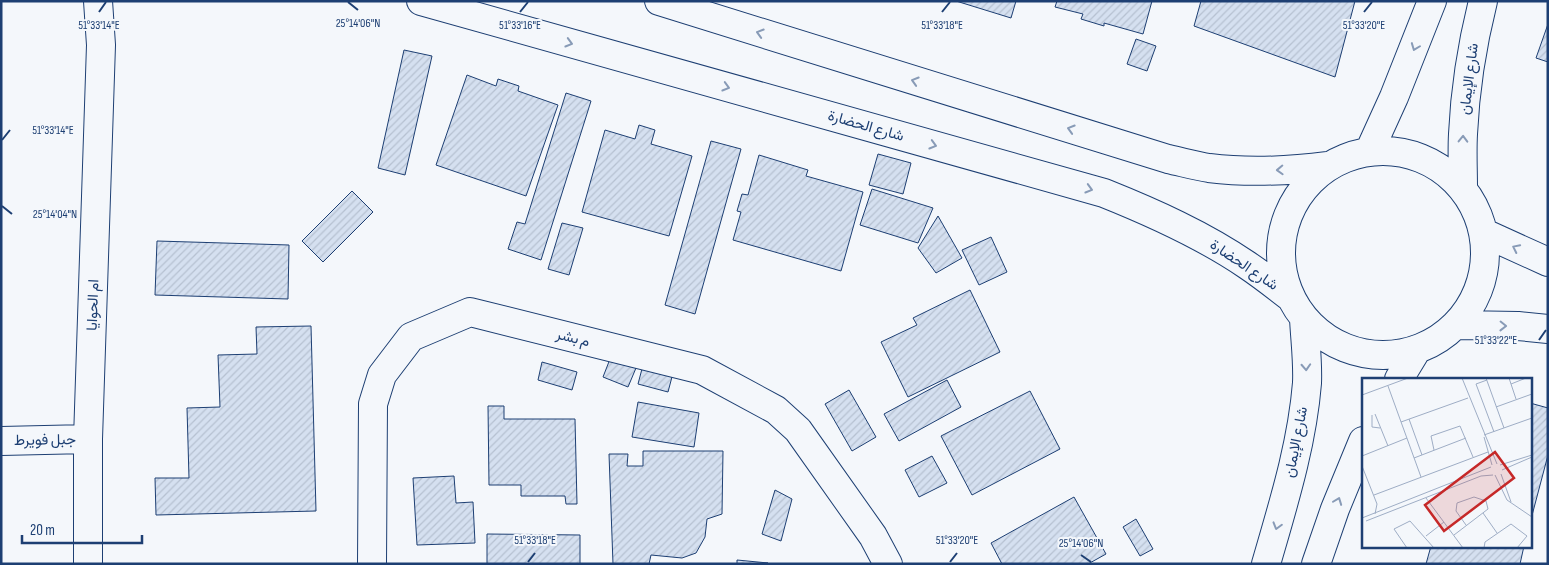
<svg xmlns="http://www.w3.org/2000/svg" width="1549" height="565" viewBox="0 0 1549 565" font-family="'Sofia Sans Condensed',Vazirmatn,sans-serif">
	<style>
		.building { fill: url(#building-hatch); stroke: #1d3f73 }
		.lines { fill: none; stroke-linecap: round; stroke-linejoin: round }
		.minor-casing { stroke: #1d3f73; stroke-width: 30 }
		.minor { stroke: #f4f7fb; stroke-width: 28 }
		.oneway { stroke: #889bb7 }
		.ticks { fill: none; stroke: #1d3f73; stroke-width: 2 }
		.labels { text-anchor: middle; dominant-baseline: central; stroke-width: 4; stroke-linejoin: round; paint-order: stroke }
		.street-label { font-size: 15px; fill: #1d3f73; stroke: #f4f7fb }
		.inset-road { fill: none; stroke: #9eadc5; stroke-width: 1 }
		.view { fill: #c62828; fill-opacity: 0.15; stroke: #c62828; stroke-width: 2.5 }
		.inset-edge { fill: none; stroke: #1d3f73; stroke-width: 2.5 }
		.ticks-label { font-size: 12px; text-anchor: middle; fill: #1d3f73; stroke: #f4f7fb; stroke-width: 4; stroke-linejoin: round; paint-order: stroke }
	</style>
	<defs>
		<pattern id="building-hatch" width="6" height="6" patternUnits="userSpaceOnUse" patternTransform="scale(1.25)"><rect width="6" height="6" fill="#d5e0f0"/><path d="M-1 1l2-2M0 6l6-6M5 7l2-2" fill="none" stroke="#b6c1d1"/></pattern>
	</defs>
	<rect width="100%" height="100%" fill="#f4f7fb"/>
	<path class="building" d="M956 1H1016L1011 18Z
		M1057 1H1152L1143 34 1104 23V26L1081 19 1083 14 1055 7Z
		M1201 1H1355L1335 77 1194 26Z
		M1548 24V62L1536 58Z
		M1136 39 1156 46 1147 71 1127 64Z
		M404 50 432 56 405 175 378 168Z
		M467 75 496 86 498 79 519 86 518 91 558 105 526 196 436 165Z
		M566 93 591 101 541 260 508 249 517 222 525 224Z
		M639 125 655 130 651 144 692 156 669 236 582 212 605 130 635 139Z
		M711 141 741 149 695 314 665 305Z
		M878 154 911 163 903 194 869 185Z
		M759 155 808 170 806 176 863 192 841 271 733 240 741 212 737 211 742 194 748 195Z
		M872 189 933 208 918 243 860 225Z
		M352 191 373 212 323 262 302 241Z
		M938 216 962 258 936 273 918 248Z
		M562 223 583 228 569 275 548 269Z
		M991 237 1007 272 979 285 962 250Z
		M157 241 289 245 288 299 155 295Z
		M970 290 1000 352 908 397 881 342 917 325 913 318Z
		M311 326 316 511 156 515 155 478H189L187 408 220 407 218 355 257 354 256 327Z
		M610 359 636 368 628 387 603 377Z
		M542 362 577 372 572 390 538 380Z
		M643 365 673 373 668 392 638 384Z
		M947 380 961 407 899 441 884 414Z
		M849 390 876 437 852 451 825 404Z
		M1030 391 1060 449 972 495 941 436Z
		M638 402 699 413 694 447 632 437Z
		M1530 403 1548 408V455L1530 523Z
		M488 406H504V419H575L577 504H566L565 496H521V485H489Z
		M643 451H723L722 514 707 519 705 537 696 553 682 558 651 555 649 564H613L609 454H628L627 466H643Z
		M932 456 947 483 919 497 905 470Z
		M454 476 456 503 473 502 475 543 417 545 413 478Z
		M775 490 792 499 781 541 762 534Z
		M1074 497 1106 554 1088 564H1002L991 543Z
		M1136 519 1153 549 1140 556 1123 527Z
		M487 534 580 535V564H487Z
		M1431 546H1524L1520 564H1426Z
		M737 560 768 563 737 564Z"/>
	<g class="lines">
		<g class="minor-casing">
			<path id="minor" d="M421 1 1104 193C1154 213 1203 235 1247 265 1262 275 1276 286 1290 297
				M659 1 1168 159C1182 162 1196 166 1209 168 1249 173 1289 171 1328 166
				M1281 253a102 102 0 1 1 204 0a102 102 0 1 1-204 0Z
				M1369 152 1394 97 1432 1
				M1463 188C1463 170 1462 152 1463 134 1465 90 1472 45 1483 1
				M1484 233 1548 262
				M1458 325 1518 326 1548 329
				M1399 379 1416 351
				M1 441 88 439
				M88 564V439L101 45 98 1
				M372 564 373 404 382 375 411 337 470 312 702 370 776 410 798 430 873 536 888 564
				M1266 564C1283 505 1302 445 1307 383 1308 362 1305 339 1304 318
				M1316 564 1335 509 1363 441"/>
		</g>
		<use href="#minor" class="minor"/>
	</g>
	<defs><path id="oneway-chevron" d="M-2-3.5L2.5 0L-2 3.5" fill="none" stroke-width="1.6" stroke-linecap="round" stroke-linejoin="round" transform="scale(1.25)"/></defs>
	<g class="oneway">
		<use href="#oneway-chevron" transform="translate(760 33) rotate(-163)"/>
		<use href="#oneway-chevron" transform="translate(569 43) rotate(16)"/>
		<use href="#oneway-chevron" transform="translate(1415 47) rotate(111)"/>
		<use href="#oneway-chevron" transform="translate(915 81) rotate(-163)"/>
		<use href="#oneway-chevron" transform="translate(726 87) rotate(16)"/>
		<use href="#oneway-chevron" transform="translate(1071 129) rotate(-163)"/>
		<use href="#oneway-chevron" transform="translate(1463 139) rotate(-89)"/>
		<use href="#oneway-chevron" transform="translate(933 145) rotate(16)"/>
		<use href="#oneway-chevron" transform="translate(1280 170) rotate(178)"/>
		<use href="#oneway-chevron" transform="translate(1089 189) rotate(16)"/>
		<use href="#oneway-chevron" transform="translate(1516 248) rotate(-154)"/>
		<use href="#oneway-chevron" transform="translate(1503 326) rotate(1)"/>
		<use href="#oneway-chevron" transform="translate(1306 367) rotate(87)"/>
		<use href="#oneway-chevron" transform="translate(1338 501) rotate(-69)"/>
		<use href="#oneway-chevron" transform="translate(1277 526) rotate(106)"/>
	</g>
	<path class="ticks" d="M348 2 358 10M99 12 106 2M520 12 528 2M942 12 950 2M1364 12 1372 2M2 140 10 130M2 206 12 214M1539 340 1546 330M1081 555 1091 562M528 562 535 553M950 562 957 553"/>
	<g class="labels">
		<g class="street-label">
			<text transform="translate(1469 79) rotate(-83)">شارع الإيمان</text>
			<text transform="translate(866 126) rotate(16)">شارع الحضارة</text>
			<text transform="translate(1244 265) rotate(34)">شارع الحضارة</text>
			<text transform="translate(93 305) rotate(-88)">ام الحوايا</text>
			<text transform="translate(573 338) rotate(14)">م بشر</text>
			<text transform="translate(45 440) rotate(-1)">جبل فويرط</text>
			<text transform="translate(1296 442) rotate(-79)">شارع الإيمان</text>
		</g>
	</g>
	<g transform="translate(1362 378)">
		<rect width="170" height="170" fill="#f4f7fb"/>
		<path class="inset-road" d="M100 0 135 86M124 0 142 50M147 0 154 21M125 2 114 6 132 54M149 6 164 0M26 8 59 99M0 17 46 0M134 29 170 16M13 36 26 68M10 37V49L18 50M47 41 60 77M39 44 106 20M122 57 170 40M122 59 130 87M72 72 69 58 98 48 111 79M0 78 45 60M52 80 104 60M138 87 170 77M0 88 15 126 13 136M140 92 170 79M139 96 149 124M133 97 145 122 170 139M12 117 126 74M64 120 101 170M121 135 135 155M0 140 129 89M4 143 119 98 131 97M92 157 126 131 124 123 112 119 95 125 94 133 104 147M64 158 82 144M45 170 32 151 48 143 72 170M122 170 123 164 149 146 165 158 155 170"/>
		<path class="view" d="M133 74 152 100 82 153 63 127Z"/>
		<rect width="170" height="170" class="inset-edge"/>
	</g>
	<g class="ticks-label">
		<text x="358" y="27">25°14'06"N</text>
		<text x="99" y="29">51°33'14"E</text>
		<text x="520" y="29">51°33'16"E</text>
		<text x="942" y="29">51°33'18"E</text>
		<text x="1364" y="29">51°33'20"E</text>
		<text x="53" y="134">51°33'14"E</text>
		<text x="55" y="218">25°14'04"N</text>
		<text x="1496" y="344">51°33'22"E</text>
		<text x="535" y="544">51°33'18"E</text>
		<text x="957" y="544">51°33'20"E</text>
		<text x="1081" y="547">25°14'06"N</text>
	</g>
	<rect width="1549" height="565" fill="none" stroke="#1d3f73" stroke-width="5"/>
	<path d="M22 535v8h120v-8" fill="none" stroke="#1d3f73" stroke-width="2.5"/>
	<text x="30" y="535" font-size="15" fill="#1d3f73" stroke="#f4f7fb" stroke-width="4" paint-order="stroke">20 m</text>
</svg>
